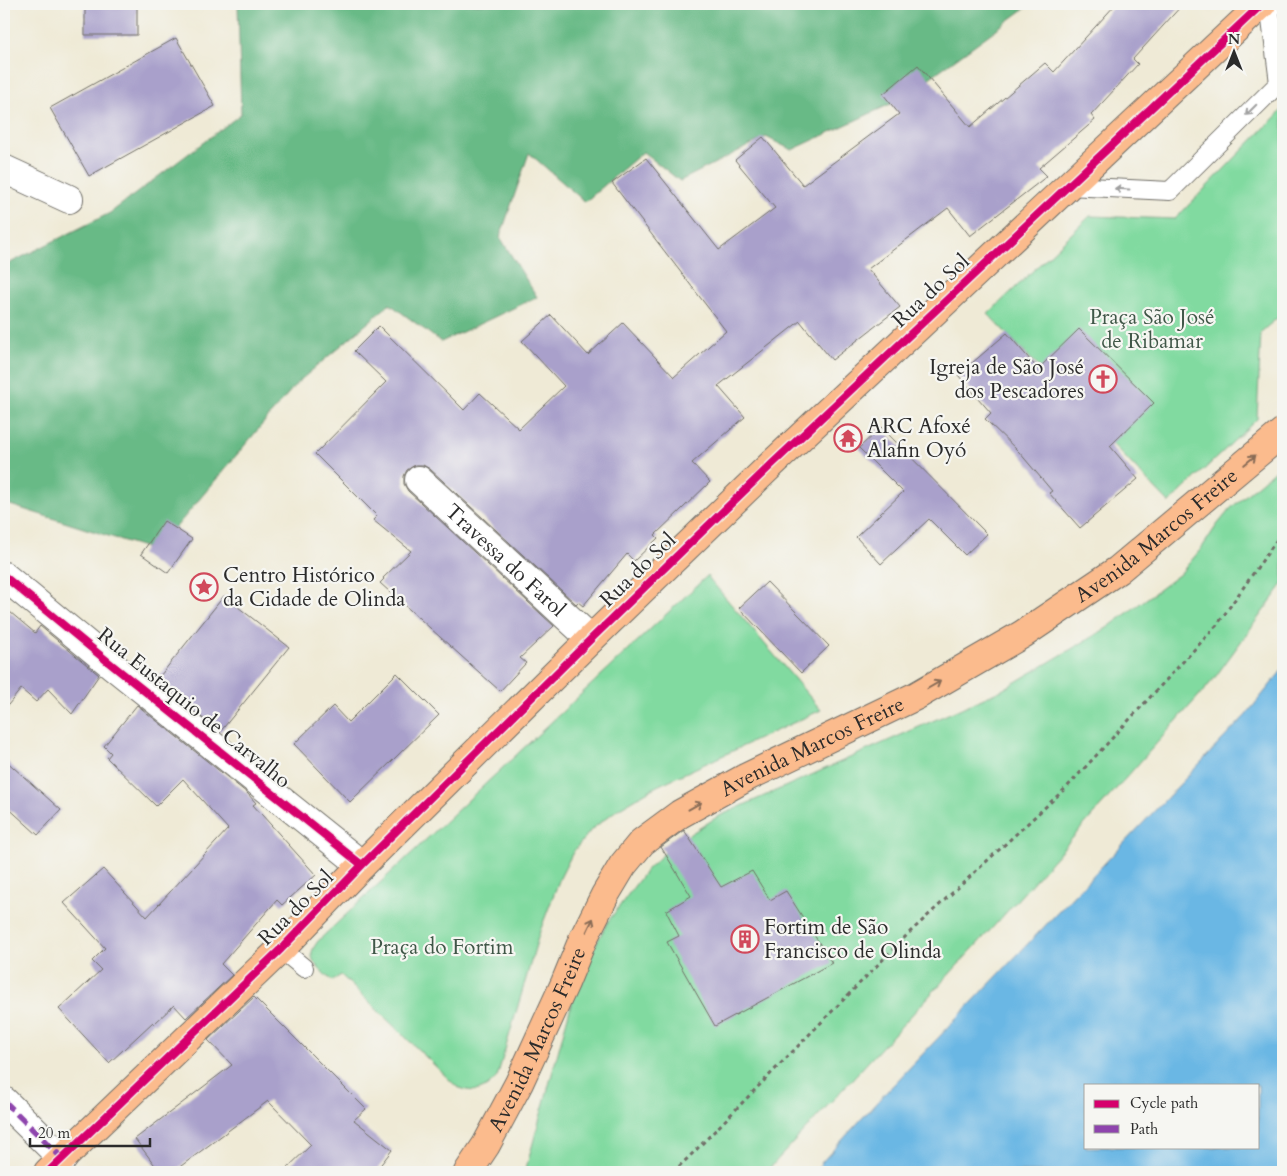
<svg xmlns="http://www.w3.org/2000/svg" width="1287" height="1176" viewBox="0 0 1287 1176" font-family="Cardo,serif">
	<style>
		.green { fill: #81daa0; stroke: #568266 }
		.forest { fill: #68ba86; stroke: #4a7258 }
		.water { fill: #6bb7e4; stroke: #4b7188; fill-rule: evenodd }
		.building { fill: #a9a0cb }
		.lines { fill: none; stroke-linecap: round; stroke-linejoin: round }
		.service-casing { stroke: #706e67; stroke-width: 20 }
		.minor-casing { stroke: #706e67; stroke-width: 30 }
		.primary-casing { stroke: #706e67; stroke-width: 30 }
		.path { stroke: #706e67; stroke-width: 3; stroke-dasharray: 4 4; stroke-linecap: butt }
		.service { stroke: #fff; stroke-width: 18 }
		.minor { stroke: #fff; stroke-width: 28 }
		.primary { stroke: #fbbb8d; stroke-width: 28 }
		.quiet { stroke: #8e44ad; stroke-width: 6; stroke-dasharray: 12 6; stroke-linecap: butt }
		.cycleway-casing { stroke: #f6f6f2; stroke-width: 11 }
		.cycleway { stroke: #d6006c; stroke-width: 8 }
		.oneway { stroke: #a0a0a0 }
		.oneway2 { stroke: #896c57 }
		.labels { text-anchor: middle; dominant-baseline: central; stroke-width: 4.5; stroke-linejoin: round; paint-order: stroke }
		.street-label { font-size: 21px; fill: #2b2b2b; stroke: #f6f6f2 }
		.park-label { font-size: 21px; fill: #405748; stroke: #f6f6f2 }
		.poi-label { font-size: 21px; fill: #2b2b2b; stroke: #f6f6f2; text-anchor: start }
	</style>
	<rect width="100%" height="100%" fill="#f6f6f2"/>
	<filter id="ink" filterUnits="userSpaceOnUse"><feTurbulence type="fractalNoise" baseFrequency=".02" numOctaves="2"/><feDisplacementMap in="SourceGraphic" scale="10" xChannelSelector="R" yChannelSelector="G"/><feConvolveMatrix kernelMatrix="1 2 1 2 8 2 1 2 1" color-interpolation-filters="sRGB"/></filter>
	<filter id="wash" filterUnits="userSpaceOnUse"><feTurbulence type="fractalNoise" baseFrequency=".0096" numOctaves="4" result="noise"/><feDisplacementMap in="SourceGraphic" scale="20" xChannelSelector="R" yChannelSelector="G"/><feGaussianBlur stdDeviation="1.12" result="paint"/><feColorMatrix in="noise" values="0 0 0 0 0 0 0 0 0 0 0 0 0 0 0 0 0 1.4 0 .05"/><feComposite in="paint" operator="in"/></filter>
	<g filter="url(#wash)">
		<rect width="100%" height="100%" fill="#efead6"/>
		<path class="green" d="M1283 109V313L1261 332 1257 419 1169 503 988 314 1090 216 1175 219Z
			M1283 463V584L1213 680 995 925 766 1172H525L571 1005 582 971 607 923 647 869 676 843 717 817 1002 690 1107 628 1180 574 1201 549 1217 525 1231 508Z
			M707 576 821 710 657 786 618 809 591 830 573 852 560 878 540 931 497 1077C484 1091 476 1094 457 1087L341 975 332 981C325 974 310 963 312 952 313 948 316 944 318 941Z"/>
		<path class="forest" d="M238 4H1031L899 100 792 150 766 137 680 181 643 152 585 202 529 153 500 237 537 297 441 342 390 304 297 383 156 551 4 503V266L110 213 241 114Z"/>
		<path class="water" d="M1283 669V1172H817L822 1162 877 1102 1246 715ZM1086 1085H1258V1147H1086Z"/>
		<g id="blocks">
			<path class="building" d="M85 4H137V35H85Z
				M1116 4H1183L1133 59 1138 64 1091 115 1095 120 1039 168 1047 176 970 236 948 208 868 269 900 307 832 360 800 321 718 386 745 417 692 463 710 482 655 535 658 538 634 561 627 554 583 606 578 602 576 604 430 469 423 465H415L407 470 404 476V484L408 491 554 626 520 658 526 663 500 691 380 583 384 579 383 578 411 551 373 520 377 516 315 454 386 382 354 351 379 326 464 410 480 393 519 429 564 386 522 341 551 315 588 355 623 323 674 377 726 331 612 183 646 158 719 250 775 208 735 160 763 137 803 185 899 114 883 94 918 65 970 127 1045 63 1054 72Z
				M176 38 215 106 89 176 50 108Z
				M1079 329 1154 403 1110 446 1138 479 1080 528 1049 493 1052 491 1019 452 985 419 991 413 958 375 1007 333 1038 369Z
				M881 427 987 534 965 555 929 519 881 564 856 537 903 492 859 448Z
				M164 521 192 539 168 573 141 554Z
				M767 582 829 646 801 673 739 608Z
				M224 596 289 647 220 732 156 681Z
				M4 607 35 633 40 626 99 675 72 714 48 689 36 702 21 689 4 710Z
				M397 673 439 715 350 802 294 744 333 706 348 722Z
				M137 705 247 793 256 803 253 805 316 875 282 905 277 900 221 964 232 975 186 1018 174 1005 154 1024 153 1022 109 1063 59 1009 101 970 92 961 105 948 64 903 103 869 147 917 228 829 183 779 156 806 107 758 111 753 104 746Z
				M4 759 61 810 38 835 4 804Z
				M684 830 721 887 752 871 770 900 786 891 832 963 715 1026 667 942 679 936 666 911 691 896 661 847Z
				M254 997 366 1109 354 1120 392 1150 375 1172H283L311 1145 268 1101 173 1172H160L135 1139 232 1065 208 1040Z"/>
		</g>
	</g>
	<g filter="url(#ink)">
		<use href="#blocks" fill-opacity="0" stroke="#706e67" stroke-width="1"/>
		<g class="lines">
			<g class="service-casing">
				<path id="service" d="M1068 186 1170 191 1279 83 1269 4
					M281 949 304 968"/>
			</g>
			<g class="minor-casing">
				<g id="minor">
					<path d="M4 169 69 199"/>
					<path id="s1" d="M419 480 591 639"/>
					<path d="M4 576 112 665 362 865"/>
					<path d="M4 1101 63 1159"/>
				</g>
			</g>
			<g class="primary-casing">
				<g id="primary">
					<path d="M48 1172 281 949 362 865 591 639 772 464 1262 4"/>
					<path id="s2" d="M468 1172 486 1145 519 1083 565 983 583 939 605 895 623 865 642 842 680 814 747 777 916 696 1023 634 1118 570 1283 432"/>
				</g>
			</g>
			<path class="path" d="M673 1172 690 1156 909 933 1067 787 1217 625 1283 531"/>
			<use href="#service" class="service"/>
			<use href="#minor" class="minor"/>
			<use href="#primary" class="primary"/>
			<path class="quiet" d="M4 1101 63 1159"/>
			<g class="cycleway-casing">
				<path id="cycleway" d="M4 576 112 665 362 865
					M48 1172 281 949 362 865 591 639 772 464 1262 4"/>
			</g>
			<use href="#cycleway" class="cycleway"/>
		</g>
		<defs><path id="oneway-shaft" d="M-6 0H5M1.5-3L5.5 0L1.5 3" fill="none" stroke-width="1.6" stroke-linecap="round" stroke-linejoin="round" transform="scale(1.25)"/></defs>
		<g class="oneway">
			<use href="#oneway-shaft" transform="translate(1251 110) rotate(135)"/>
			<use href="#oneway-shaft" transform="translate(1122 189) rotate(-177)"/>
		</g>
		<g class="oneway2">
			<use href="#oneway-shaft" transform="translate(1250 460) rotate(-40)"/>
			<use href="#oneway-shaft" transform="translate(934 685) rotate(-30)"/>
			<use href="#oneway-shaft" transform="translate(695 806) rotate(-29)"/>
			<use href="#oneway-shaft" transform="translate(590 925) rotate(-64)"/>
		</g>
	</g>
	<defs>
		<g id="church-ring" transform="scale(1.4375)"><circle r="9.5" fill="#f6f6f2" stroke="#d1495b" stroke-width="1.5"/><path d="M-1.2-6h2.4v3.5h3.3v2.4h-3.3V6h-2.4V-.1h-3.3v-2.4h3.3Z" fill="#d1495b"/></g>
		<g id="temple-ring" transform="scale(1.4375)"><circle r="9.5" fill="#f6f6f2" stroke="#d1495b" stroke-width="1.5"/><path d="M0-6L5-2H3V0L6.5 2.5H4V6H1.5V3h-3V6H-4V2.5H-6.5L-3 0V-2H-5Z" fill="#d1495b"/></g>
		<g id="sight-ring" transform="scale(1.4375)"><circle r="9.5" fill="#f6f6f2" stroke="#d1495b" stroke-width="1.5"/><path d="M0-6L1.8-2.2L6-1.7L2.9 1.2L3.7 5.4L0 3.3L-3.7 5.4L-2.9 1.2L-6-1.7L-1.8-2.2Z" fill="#d1495b"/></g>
		<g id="building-ring" transform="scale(1.4375)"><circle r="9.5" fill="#f6f6f2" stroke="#d1495b" stroke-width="1.5"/><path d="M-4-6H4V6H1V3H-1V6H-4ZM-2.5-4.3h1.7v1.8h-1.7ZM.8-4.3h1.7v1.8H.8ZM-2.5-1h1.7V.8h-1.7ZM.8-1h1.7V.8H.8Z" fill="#d1495b"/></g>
	</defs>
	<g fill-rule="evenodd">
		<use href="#church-ring" x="1103" y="379"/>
		<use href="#temple-ring" x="848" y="438"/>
		<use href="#sight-ring" x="204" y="587"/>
		<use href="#building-ring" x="745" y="939"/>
	</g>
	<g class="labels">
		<g class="street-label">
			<text transform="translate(931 291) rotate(-43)">Rua do Sol</text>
			<text stroke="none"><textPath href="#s2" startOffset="975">Avenida Marcos Freire</textPath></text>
			<text stroke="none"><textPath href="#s1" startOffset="118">Travessa do Farol</textPath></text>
			<text transform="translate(638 570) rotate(-44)">Rua do Sol</text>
			<text transform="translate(194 708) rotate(39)">Rua Eustaquio de Carvalho</text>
			<text stroke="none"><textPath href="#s2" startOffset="570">Avenida Marcos Freire</textPath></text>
			<text transform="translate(296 908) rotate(-45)">Rua do Sol</text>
			<text stroke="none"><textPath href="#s2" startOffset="150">Avenida Marcos Freire</textPath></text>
		</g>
		<g class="park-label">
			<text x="1152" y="317">Praça São José<tspan x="1152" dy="24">de Ribamar</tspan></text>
			<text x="442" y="947">Praça do Fortim</text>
		</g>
		<g class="poi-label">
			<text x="1084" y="367" text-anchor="end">Igreja de São José<tspan x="1084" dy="24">dos Pescadores</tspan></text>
			<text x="867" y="426">ARC Afoxé<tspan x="867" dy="24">Alafin Oyó</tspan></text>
			<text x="223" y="575">Centro Histórico<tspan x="223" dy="24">da Cidade de Olinda</tspan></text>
			<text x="764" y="927">Fortim de São<tspan x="764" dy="24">Francisco de Olinda</tspan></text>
		</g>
	</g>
	<rect width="1287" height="1176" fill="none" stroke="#f6f6f2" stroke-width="20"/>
	<rect x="1084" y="1084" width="175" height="65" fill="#f6f6f2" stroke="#a5a5a2"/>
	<rect x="1094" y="1100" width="25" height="8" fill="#d6006c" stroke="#a5a5a2"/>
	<text x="1130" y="1108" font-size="15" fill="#2b2b2b">Cycle path</text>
	<rect x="1094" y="1125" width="25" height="8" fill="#8e44ad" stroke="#a5a5a2"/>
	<text x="1130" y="1134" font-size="15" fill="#2b2b2b">Path</text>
	<g transform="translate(1234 52)" stroke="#f6f6f2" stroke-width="4" paint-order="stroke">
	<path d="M0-4L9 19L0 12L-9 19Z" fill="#2b2b2b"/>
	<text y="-8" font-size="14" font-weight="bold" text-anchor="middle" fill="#2b2b2b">N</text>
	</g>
	<path d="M30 1138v8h120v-8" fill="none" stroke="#2b2b2b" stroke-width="2.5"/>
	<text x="38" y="1138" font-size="15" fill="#2b2b2b" stroke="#f6f6f2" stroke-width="4" paint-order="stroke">20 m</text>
</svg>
